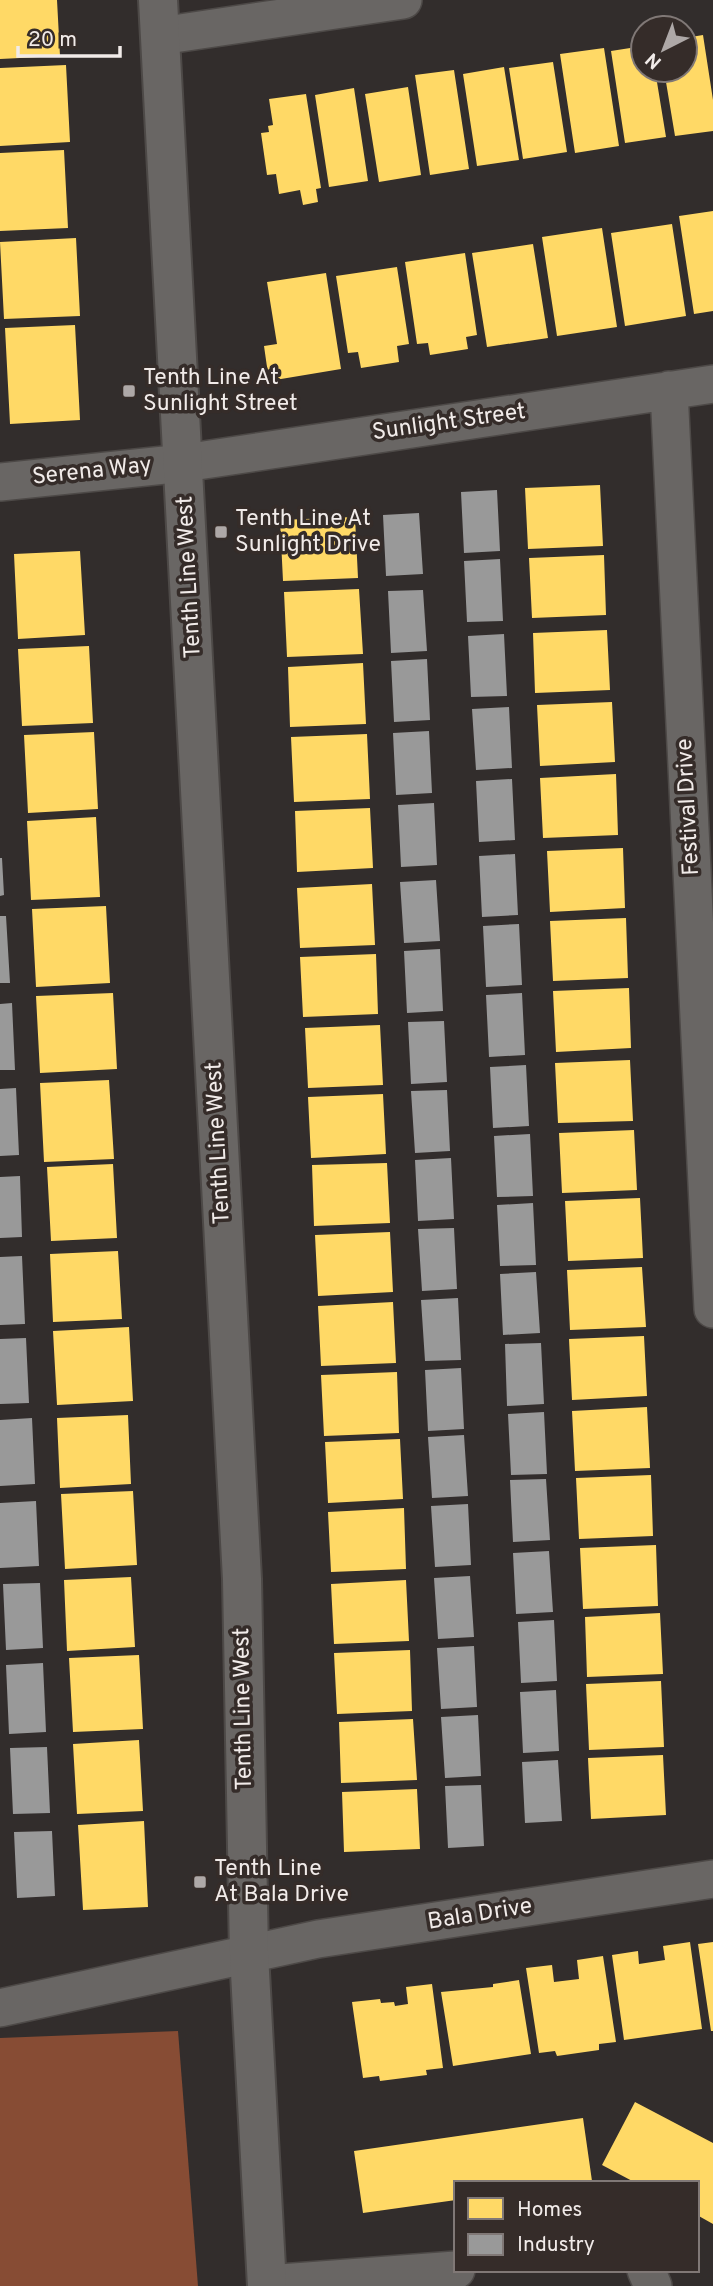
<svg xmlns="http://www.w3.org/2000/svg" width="713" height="2286" viewBox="0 0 713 2286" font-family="Overpass,sans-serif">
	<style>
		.forest { fill: #874c34 }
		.homes { fill: #ffd966 }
		.industry { fill: #999 }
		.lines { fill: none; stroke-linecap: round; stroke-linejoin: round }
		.minor-casing { stroke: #4d4947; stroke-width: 40 }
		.tertiary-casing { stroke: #4d4947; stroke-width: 42 }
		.minor { stroke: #696664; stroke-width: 37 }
		.tertiary { stroke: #696664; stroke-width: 38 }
		.poi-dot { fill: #aea8a7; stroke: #352c29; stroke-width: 2.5 }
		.labels { text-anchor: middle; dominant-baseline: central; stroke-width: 7; stroke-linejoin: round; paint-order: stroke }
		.poi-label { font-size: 23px; fill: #f1ebe9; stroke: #352c29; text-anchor: start }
		.street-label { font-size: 23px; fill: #f1ebe9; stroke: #352c29 }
	</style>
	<rect width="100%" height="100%" fill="#322d2c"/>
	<path class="forest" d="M178 2031 198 2286H0V2038Z"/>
	<path class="homes" d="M0 0H57L60 56 0 59Z
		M703 35 713 100V131L675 136 664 70H685V38Z
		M643 46V70H655L666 137 625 143 611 51Z
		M604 48 619 146 575 153 560 54Z
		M553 62 567 152 523 159 509 68Z
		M66 65 70 142 0 146V68Z
		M504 67 519 160 477 166 463 74Z
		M454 70 469 169 430 175 415 75Z
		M408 87 421 175 379 182 365 94Z
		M354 88 368 181 329 187 315 95Z
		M306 94 321 188 316 189 318 202 303 205 300 190 279 194 276 174 267 175 261 133 269 132 268 126 273 125 269 99Z
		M64 150 68 228 0 231V153Z
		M713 211V311L694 314 679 216Z
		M672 224 686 316 625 326 611 233Z
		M602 228 617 327 557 336 542 237Z
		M76 238 80 316 4 319 0 242Z
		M533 244 548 338 487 347 472 253Z
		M465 253 477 335 466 337 468 349 430 355 428 343 417 344 405 262Z
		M397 267 409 344 397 346 399 362 361 368 358 352 348 353 336 276Z
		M326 273 341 369 269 381 264 346 277 344 267 282Z
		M75 325 80 420 10 424 5 328Z
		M600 485 603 546 528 549 525 488Z
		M355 517 358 578 283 581 280 520Z
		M80 551 85 635 18 639 14 554Z
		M604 555 606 615 532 618 529 558Z
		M359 589 363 654 287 657 284 592Z
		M607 630 610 690 535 693 533 633Z
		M89 646 93 723 22 726 18 649Z
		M363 663 366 724 290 727 288 667Z
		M612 702 615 762 540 766 537 705Z
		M94 732 98 809 28 813 24 735Z
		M367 734 370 799 294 802 291 737Z
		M616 774 618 835 543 838 540 778Z
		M370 808 373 868 297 872 295 811Z
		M96 817 100 897 31 900 27 821Z
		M623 848 625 908 550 912 547 851Z
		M372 884 375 945 300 948 297 888Z
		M106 906 110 983 36 987 32 909Z
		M626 918 628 978 553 981 550 921Z
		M376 954 378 1014 303 1017 300 957Z
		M629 988 631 1048 556 1052 553 991Z
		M113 993 117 1069 40 1073 36 996Z
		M380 1025 383 1085 308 1088 305 1028Z
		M630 1060 633 1121 558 1123 555 1063Z
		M109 1080 114 1159 44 1162 40 1083Z
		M383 1094 386 1154 311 1158 308 1097Z
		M634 1130 637 1190 562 1193 559 1133Z
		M387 1163 390 1223 314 1226 312 1165Z
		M113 1164 117 1238 51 1241 47 1167Z
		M640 1198 643 1258 568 1261 565 1201Z
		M390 1232 393 1292 318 1296 315 1235Z
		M118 1251 122 1319 53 1322 50 1254Z
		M642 1267 646 1327 570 1330 567 1270Z
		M393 1302 396 1363 321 1366 318 1306Z
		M129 1327 133 1401 57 1405 53 1331Z
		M644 1336 647 1396 572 1400 569 1339Z
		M397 1372 399 1433 324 1436 321 1375Z
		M647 1407 650 1468 575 1471 572 1411Z
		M128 1415 131 1484 60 1488 57 1418Z
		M400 1439 403 1499 328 1503 325 1442Z
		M651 1475 653 1536 579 1539 576 1478Z
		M133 1491 137 1565 65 1569 61 1494Z
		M404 1508 406 1569 331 1572 328 1512Z
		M656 1545 658 1606 583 1609 580 1548Z
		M131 1577 135 1647 67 1651 64 1580Z
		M406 1580 409 1641 334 1644 331 1584Z
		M660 1613 663 1674 587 1677 585 1617Z
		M410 1650 412 1711 337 1714 334 1653Z
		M139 1655 143 1729 73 1732 69 1658Z
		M661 1681 664 1747 589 1750 586 1684Z
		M413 1719 417 1780 341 1783 339 1722Z
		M139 1740 143 1811 77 1814 73 1744Z
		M663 1755 666 1815 591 1819 588 1758Z
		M417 1789 420 1849 344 1852 342 1792Z
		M144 1821 148 1907 83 1910 78 1825Z
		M690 1942 702 2029 624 2040 612 1955 638 1951 639 1964 665 1960 663 1946Z
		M713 1942V2031H711L698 1944Z
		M603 1956 616 2042 599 2044V2050L557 2056 555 2051 539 2053 526 1968 552 1965 554 1982 579 1979 577 1960Z
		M519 1980 531 2054 453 2066 441 1992 493 1987V1984Z
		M432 1984 443 2068 426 2070 427 2075 380 2081 379 2076 363 2078 352 2002 380 1999 381 2003 394 2002 395 2006 408 2004 406 1987Z
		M635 2102 713 2143V2224L697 2215V2183H636L602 2165Z
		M583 2118 592 2181 578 2183H456V2200L363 2213 354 2151Z"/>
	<path class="industry" d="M497 490 500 551 464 553 461 492Z
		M419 513 423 574 386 576 383 515Z
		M500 559 503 621 467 622 464 561Z
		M423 590 427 651 391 653 388 591Z
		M504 634 507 696 471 697 468 636Z
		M427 659 430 720 394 722 391 661Z
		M509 707 512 768 476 770 472 709Z
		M429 731 432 793 396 795 393 733Z
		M512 779 515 840 479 842 476 781Z
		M434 803 437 865 401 867 398 805Z
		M515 854 518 915 482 917 479 856Z
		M0 858H2L4 895 0 896Z
		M436 880 440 941 404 943 400 882Z
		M0 916H6L10 983H0Z
		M519 924 522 985 486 987 483 926Z
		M440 949 443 1011 407 1013 404 951Z
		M522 993 525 1055 489 1057 486 995Z
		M12 1003 15 1070H0V1004Z
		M444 1021 447 1082 411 1084 408 1022Z
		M526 1065 529 1126 493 1128 490 1067Z
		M16 1088 19 1155 0 1156V1089Z
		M447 1090 450 1151 415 1153 411 1091Z
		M530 1134 533 1196 497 1197 494 1136Z
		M451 1158 454 1219 418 1221 415 1160Z
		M20 1176 22 1237 0 1238V1177Z
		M533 1203 536 1265 500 1266 497 1205Z
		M454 1228 457 1289 422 1291 418 1229Z
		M22 1256 25 1324 0 1325V1257Z
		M536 1272 540 1333 503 1335 500 1274Z
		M458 1298 461 1360 425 1361 421 1300Z
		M26 1338 29 1403 0 1404V1339Z
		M541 1343 544 1404 507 1406 505 1344Z
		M461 1368 464 1429 428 1431 425 1370Z
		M544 1412 547 1474 511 1475 508 1414Z
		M32 1418 35 1484 0 1486V1420Z
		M464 1435 468 1496 432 1498 428 1437Z
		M546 1479 550 1540 513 1542 510 1480Z
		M36 1501 39 1566 0 1568V1503Z
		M468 1504 471 1565 435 1567 431 1506Z
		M549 1551 553 1612 516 1614 513 1553Z
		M470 1576 474 1637 438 1639 434 1578Z
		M40 1583 43 1648 6 1650 3 1584Z
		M554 1620 557 1681 521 1683 518 1622Z
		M474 1646 477 1707 441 1709 437 1648Z
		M43 1663 46 1732 9 1734 6 1665Z
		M556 1690 559 1751 523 1753 520 1692Z
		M478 1715 481 1776 445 1778 441 1717Z
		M47 1747 50 1813 13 1814 10 1748Z
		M558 1760 562 1821 525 1823 522 1762Z
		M481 1785 484 1846 448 1848 445 1786Z
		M52 1831 55 1896 17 1898 14 1832Z"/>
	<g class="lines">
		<g class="minor-casing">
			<path id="minor" d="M160 36 403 0
				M669 390 713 1309
				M0 482 184 463 713 384
				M0 2008 318 1939 713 1879
				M646 2270 653 2286
				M267 2284 456 2270"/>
		</g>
		<g class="tertiary-casing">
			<path id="tertiary" d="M158 0 242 1579 249 1954 267 2286"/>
		</g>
		<use href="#minor" class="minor"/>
		<use href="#tertiary" class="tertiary"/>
	</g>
	<g class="poi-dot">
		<rect x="122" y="384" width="14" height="14" rx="3.5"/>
		<rect x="214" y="525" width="14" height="14" rx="3.5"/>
		<rect x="193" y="1875" width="14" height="14" rx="3.5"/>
	</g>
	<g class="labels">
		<g class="poi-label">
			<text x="143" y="378">Tenth Line At<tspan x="143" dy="26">Sunlight Street</tspan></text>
			<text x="235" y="519">Tenth Line At<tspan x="235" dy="26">Sunlight Drive</tspan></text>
			<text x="214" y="1869">Tenth Line<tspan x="214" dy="26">At Bala Drive</tspan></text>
		</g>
		<g class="street-label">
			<text transform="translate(449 423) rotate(-8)">Sunlight Street</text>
			<text transform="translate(92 472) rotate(-6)">Serena Way</text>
			<text transform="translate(190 577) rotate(-93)">Tenth Line West</text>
			<text transform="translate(689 807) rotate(-93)">Festival Drive</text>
			<text transform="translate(219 1143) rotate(-93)">Tenth Line West</text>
			<text transform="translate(244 1709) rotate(-91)">Tenth Line West</text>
			<text transform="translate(480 1915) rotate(-9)">Bala Drive</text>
		</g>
	</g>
	<rect x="454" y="2181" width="245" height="91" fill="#352c29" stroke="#807876" stroke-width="2"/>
	<rect x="468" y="2198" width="35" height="21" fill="#ffd966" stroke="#807876" stroke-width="2"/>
	<text x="517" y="2216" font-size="21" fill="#f1ebe9">Homes</text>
	<rect x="468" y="2234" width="35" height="21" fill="#999999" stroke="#807876" stroke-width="2"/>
	<text x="517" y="2251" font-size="21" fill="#f1ebe9">Industry</text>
	<g transform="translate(664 49) rotate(222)"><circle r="33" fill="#352c29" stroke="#807876" stroke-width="2"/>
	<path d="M0-5L12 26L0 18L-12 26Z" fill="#aea8a7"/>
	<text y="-10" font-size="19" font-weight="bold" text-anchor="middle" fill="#f1ebe9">N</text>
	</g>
	<path d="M18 46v10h102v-10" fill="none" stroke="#f1ebe9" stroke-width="3.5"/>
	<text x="28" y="46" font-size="21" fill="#f1ebe9" stroke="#352c29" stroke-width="5" paint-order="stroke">20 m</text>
</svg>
